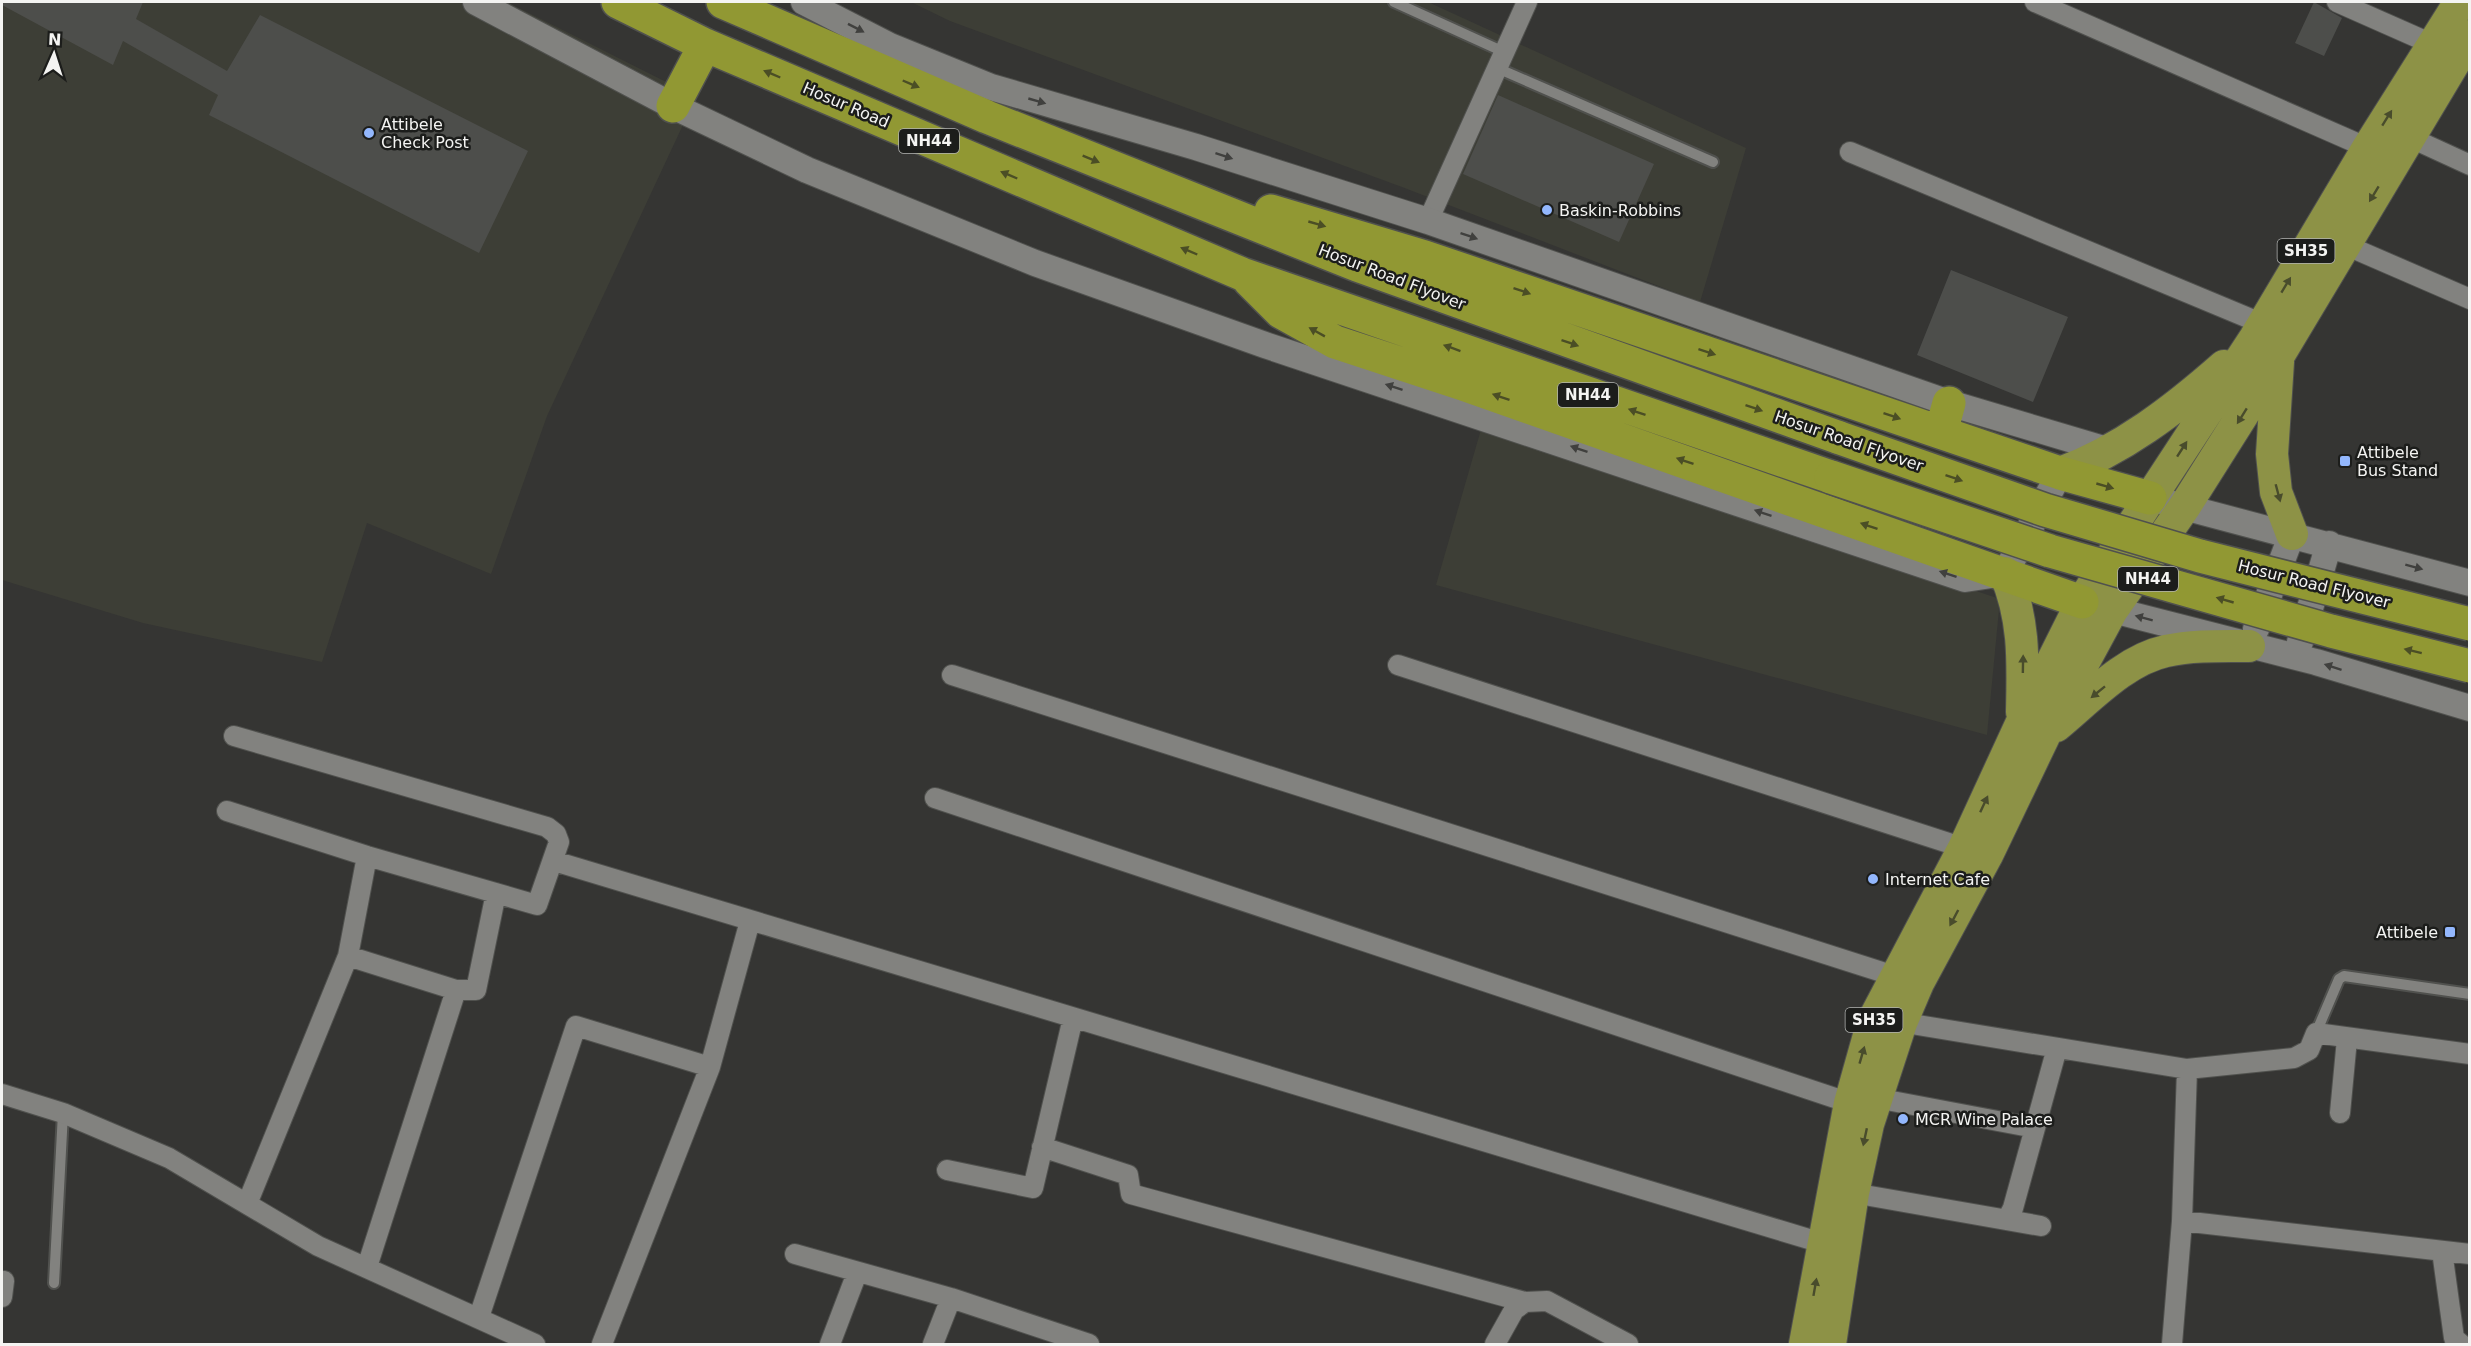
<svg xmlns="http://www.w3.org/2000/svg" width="2471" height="1346" viewBox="0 0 2471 1346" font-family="'DejaVu Sans',sans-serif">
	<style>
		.built { fill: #3d3e36 }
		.building { fill: #4d4e4b }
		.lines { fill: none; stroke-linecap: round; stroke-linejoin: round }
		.service-casing { stroke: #50514e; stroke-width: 14 }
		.minor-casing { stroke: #50514e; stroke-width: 22 }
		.tertiary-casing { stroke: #50514e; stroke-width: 28 }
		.primary-casing { stroke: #50514e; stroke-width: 34 }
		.trunk-casing { stroke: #50514e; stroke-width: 36 }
		.service { stroke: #82827f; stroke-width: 10 }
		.minor { stroke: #82827f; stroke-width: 20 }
		.tertiary { stroke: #82827f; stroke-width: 26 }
		.primary { stroke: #8d9246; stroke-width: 32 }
		.trunk { stroke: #919833; stroke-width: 33 }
		.trunk-bridge-casing { stroke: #50514e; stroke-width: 36; stroke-linecap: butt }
		.trunk-bridge { stroke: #919833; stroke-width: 33 }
		.oneway { fill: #40403e }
		.oneway2 { fill: #4b4e25 }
		.oneway3 { fill: #494c2c }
		.poi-dot { fill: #93b7fd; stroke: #1c1d1b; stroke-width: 2 }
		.labels { text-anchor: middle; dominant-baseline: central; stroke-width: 5; stroke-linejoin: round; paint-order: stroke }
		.shield { fill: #1c1d1b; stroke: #b3b4b2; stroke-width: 1.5 }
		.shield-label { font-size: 15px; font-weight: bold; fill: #f4f4f2 }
		.street-label { font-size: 16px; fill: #f4f4f2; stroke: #1c1d1b }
		.poi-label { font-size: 16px; fill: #f4f4f2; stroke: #1c1d1b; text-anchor: start }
	</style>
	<rect width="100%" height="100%" fill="#353533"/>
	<path class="built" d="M2 2H507L696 97 547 416 491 574 367 523 322 662 143 623 2 580Z
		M911 2H1428L1746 148 1700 302 1402 187 950 21Z
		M1482 426 2000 599 1987 735 1436 585Z"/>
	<path class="building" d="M2 2H143L136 19 227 71 260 15 528 151 479 253 209 115 218 95 123 41 113 65 2 5Z
		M2314 2 2342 18 2324 56 2295 43Z
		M1498 95 1654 164 1619 242 1463 174Z
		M1951 270 2068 317 2033 402 1917 355Z"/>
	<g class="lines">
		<g class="service-casing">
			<path id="service" d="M1394 2 1504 52
				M1497 68 1713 162
				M2316 1033 2339 979 2344 976 2470 994
				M54 1283 63 1113"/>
		</g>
		<g class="minor-casing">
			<path id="minor" d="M2035 2 2368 148
				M2337 2 2441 48
				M2409 137 2470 165
				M1850 152 2263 324
				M1428 221 1527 2
				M2343 244 2470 299
				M1398 665 1964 848
				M952 675 1907 980
				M935 798 1850 1103
				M227 811 367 856 537 905 559 842 556 834 547 827 234 736
				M554 861 1832 1246
				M348 956 456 990H476L496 893
				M1893 1021 2187 1069 2294 1058 2309 1050 2316 1033 2470 1054
				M710 1067 750 921
				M2 1094 63 1113 169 1158 318 1246 535 1344
				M1876 1098 2035 1128
				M2340 1113 2347 1039
				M1042 1147 1128 1175 1131 1194 1525 1302
				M947 1170 1033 1188 1073 1018
				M1853 1193 2041 1226
				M247 1204 348 956 367 856
				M2007 1220 2013 1208 2057 1048
				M2182 1221 2470 1254
				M2442 1251 2454 1338 2461 1344
				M795 1254 951 1298 1089 1344
				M367 1267 456 990
				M2 1297 4 1281
				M479 1317 576 1026 710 1067 602 1344
				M830 1344 857 1273
				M933 1344 951 1298
				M1495 1344 1514 1310 1525 1302 1547 1301 1628 1344
				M2172 1344 2182 1221 2187 1069"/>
		</g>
		<g class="tertiary-casing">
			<path id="tertiary" d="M476 2 673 106 807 170 1035 263 1265 345 1965 579 2005 573 2060 473
				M804 2 890 46 991 87 1196 147 1428 221 1949 403 2110 451
				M2150 498 2470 583
				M2097 606 2316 662 2470 708
				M2256 629 2292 534
				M2300 642 2329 544"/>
		</g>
		<g class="primary-casing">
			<path id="primary" d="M2278 362 2272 454 2276 492 2292 534
				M2060 473C2122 450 2174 410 2224 366
				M2005 573C2025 619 2023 663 2022 712
				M2056 726C2088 700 2124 660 2166 651 2193 645 2222 646 2249 646
				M1805 1344 1850 1103 1873 1021 1964 848 2022 722 2082 602 2255 338 2368 148 2460 2
				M1830 1344 1853 1193 1868 1124 1901 1023 1918 983 1987 855 2045 734 2112 610 2185 506 2252 400 2470 36"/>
		</g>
		<g class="trunk-casing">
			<path id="trunk" d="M618 2 705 45 1242 274 1831 477
				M723 2 987 117 1357 265 1840 438
				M673 106 705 45
				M1271 211 1425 257 2060 473 2150 498
				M1249 280 1281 312 1335 342 1463 384 2082 602
				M1941 432 1949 403"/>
		</g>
		<use href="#service" class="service"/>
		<use href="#minor" class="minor"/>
		<use href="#tertiary" class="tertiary"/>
		<use href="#primary" class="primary"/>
		<use href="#trunk" class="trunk"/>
		<g class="trunk-bridge-casing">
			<path id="trunk-bridge" d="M1840 438 2045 510 2200 556 2470 624
				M1831 477 2050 551 2331 631 2470 666"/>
		</g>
		<use href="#trunk-bridge" class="trunk-bridge"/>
	</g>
	<defs><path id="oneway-solid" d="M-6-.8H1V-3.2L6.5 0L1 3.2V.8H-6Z" transform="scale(1.5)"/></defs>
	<g class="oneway">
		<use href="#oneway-solid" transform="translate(856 28) rotate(27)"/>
		<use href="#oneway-solid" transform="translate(1037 101) rotate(16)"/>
		<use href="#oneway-solid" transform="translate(1224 156) rotate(18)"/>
		<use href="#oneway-solid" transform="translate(1469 236) rotate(19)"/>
		<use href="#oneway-solid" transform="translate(1394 387) rotate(-162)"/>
		<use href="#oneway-solid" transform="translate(1579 449) rotate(-161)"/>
		<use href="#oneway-solid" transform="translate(1763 513) rotate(-161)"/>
		<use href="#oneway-solid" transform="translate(2414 567) rotate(15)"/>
		<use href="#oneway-solid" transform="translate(1948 574) rotate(-162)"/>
		<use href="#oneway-solid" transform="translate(2144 618) rotate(-165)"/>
		<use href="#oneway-solid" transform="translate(2333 667) rotate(-162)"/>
	</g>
	<g class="oneway2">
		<use href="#oneway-solid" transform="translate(772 74) rotate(-157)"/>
		<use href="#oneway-solid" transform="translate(911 84) rotate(23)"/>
		<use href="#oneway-solid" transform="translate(1091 159) rotate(22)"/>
		<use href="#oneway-solid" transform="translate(1009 175) rotate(-157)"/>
		<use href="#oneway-solid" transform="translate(1317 224) rotate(16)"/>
		<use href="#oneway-solid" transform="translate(1189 251) rotate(-157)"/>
		<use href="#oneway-solid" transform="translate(1522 291) rotate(19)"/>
		<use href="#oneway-solid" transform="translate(1317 332) rotate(-151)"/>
		<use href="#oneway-solid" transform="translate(1570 343) rotate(19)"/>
		<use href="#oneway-solid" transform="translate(1452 348) rotate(-160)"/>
		<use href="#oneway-solid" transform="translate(1707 352) rotate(18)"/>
		<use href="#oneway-solid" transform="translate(1501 397) rotate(-161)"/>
		<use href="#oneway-solid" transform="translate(1754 408) rotate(19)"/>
		<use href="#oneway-solid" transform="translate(1637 412) rotate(-161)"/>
		<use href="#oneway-solid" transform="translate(1892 416) rotate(19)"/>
		<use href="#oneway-solid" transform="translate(1685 461) rotate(-161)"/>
		<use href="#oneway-solid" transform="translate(1954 478) rotate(19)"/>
		<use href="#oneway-solid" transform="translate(2105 486) rotate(16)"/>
		<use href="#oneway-solid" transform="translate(1869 526) rotate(-161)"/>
		<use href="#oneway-solid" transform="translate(2225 600) rotate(-164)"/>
		<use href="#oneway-solid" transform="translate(2413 651) rotate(-166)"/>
	</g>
	<g class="oneway3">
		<use href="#oneway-solid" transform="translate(2387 118) rotate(-58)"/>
		<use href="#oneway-solid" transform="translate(2374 194) rotate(121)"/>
		<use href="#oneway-solid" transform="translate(2286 285) rotate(-59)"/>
		<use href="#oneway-solid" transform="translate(2242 416) rotate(122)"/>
		<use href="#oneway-solid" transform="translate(2182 449) rotate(-57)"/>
		<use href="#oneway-solid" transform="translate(2278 493) rotate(75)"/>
		<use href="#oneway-solid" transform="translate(2023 664) rotate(-89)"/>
		<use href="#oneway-solid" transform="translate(2098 692) rotate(141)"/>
		<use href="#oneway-solid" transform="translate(1984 804) rotate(-65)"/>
		<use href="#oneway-solid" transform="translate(1954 918) rotate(118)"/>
		<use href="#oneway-solid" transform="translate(1862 1055) rotate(-74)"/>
		<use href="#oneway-solid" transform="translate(1865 1137) rotate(102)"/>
		<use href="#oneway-solid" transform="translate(1815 1287) rotate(-80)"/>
	</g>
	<g class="poi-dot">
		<circle cx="369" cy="133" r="6"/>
		<circle cx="1547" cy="210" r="6"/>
		<rect x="2339" y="455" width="12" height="12" rx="3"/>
		<circle cx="1873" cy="879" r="6"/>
		<rect x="2444" y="926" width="12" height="12" rx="3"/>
		<circle cx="1903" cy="1119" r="6"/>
	</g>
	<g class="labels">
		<g class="shield">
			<rect x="899" y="129" width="60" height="24" rx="4.5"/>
			<rect x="2277.5" y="239" width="57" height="24" rx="4.5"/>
			<rect x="1558" y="383" width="60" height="24" rx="4.5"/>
			<rect x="2118" y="567" width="60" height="24" rx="4.5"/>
			<rect x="1845.5" y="1008" width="57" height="24" rx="4.5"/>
		</g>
		<g class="shield-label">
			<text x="929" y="141">NH44</text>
			<text x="2306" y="251">SH35</text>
			<text x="1588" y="395">NH44</text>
			<text x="2148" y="579">NH44</text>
			<text x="1874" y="1020">SH35</text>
		</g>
		<g class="street-label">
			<text transform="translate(846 105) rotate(23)">Hosur Road</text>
			<text transform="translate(1392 277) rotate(21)">Hosur Road Flyover</text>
			<text transform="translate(1849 441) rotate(19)">Hosur Road Flyover</text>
			<text transform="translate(2314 584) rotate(14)">Hosur Road Flyover</text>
		</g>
		<g class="poi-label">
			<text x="381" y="124">Attibele<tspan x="381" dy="18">Check Post</tspan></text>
			<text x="1559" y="210">Baskin-Robbins</text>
			<text x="2357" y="452">Attibele<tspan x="2357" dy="18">Bus Stand</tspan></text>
			<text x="1885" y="879">Internet Cafe</text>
			<text x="2438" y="932" text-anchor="end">Attibele</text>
			<text x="1915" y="1119">MCR Wine Palace</text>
		</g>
	</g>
	<rect width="2471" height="1346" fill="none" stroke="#f4f4f2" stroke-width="6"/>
	<g transform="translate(54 54) rotate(3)" stroke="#1c1d1b" stroke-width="4.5" paint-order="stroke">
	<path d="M0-4.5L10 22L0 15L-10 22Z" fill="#f4f4f2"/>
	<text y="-9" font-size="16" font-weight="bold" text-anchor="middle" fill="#f4f4f2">N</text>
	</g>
</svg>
